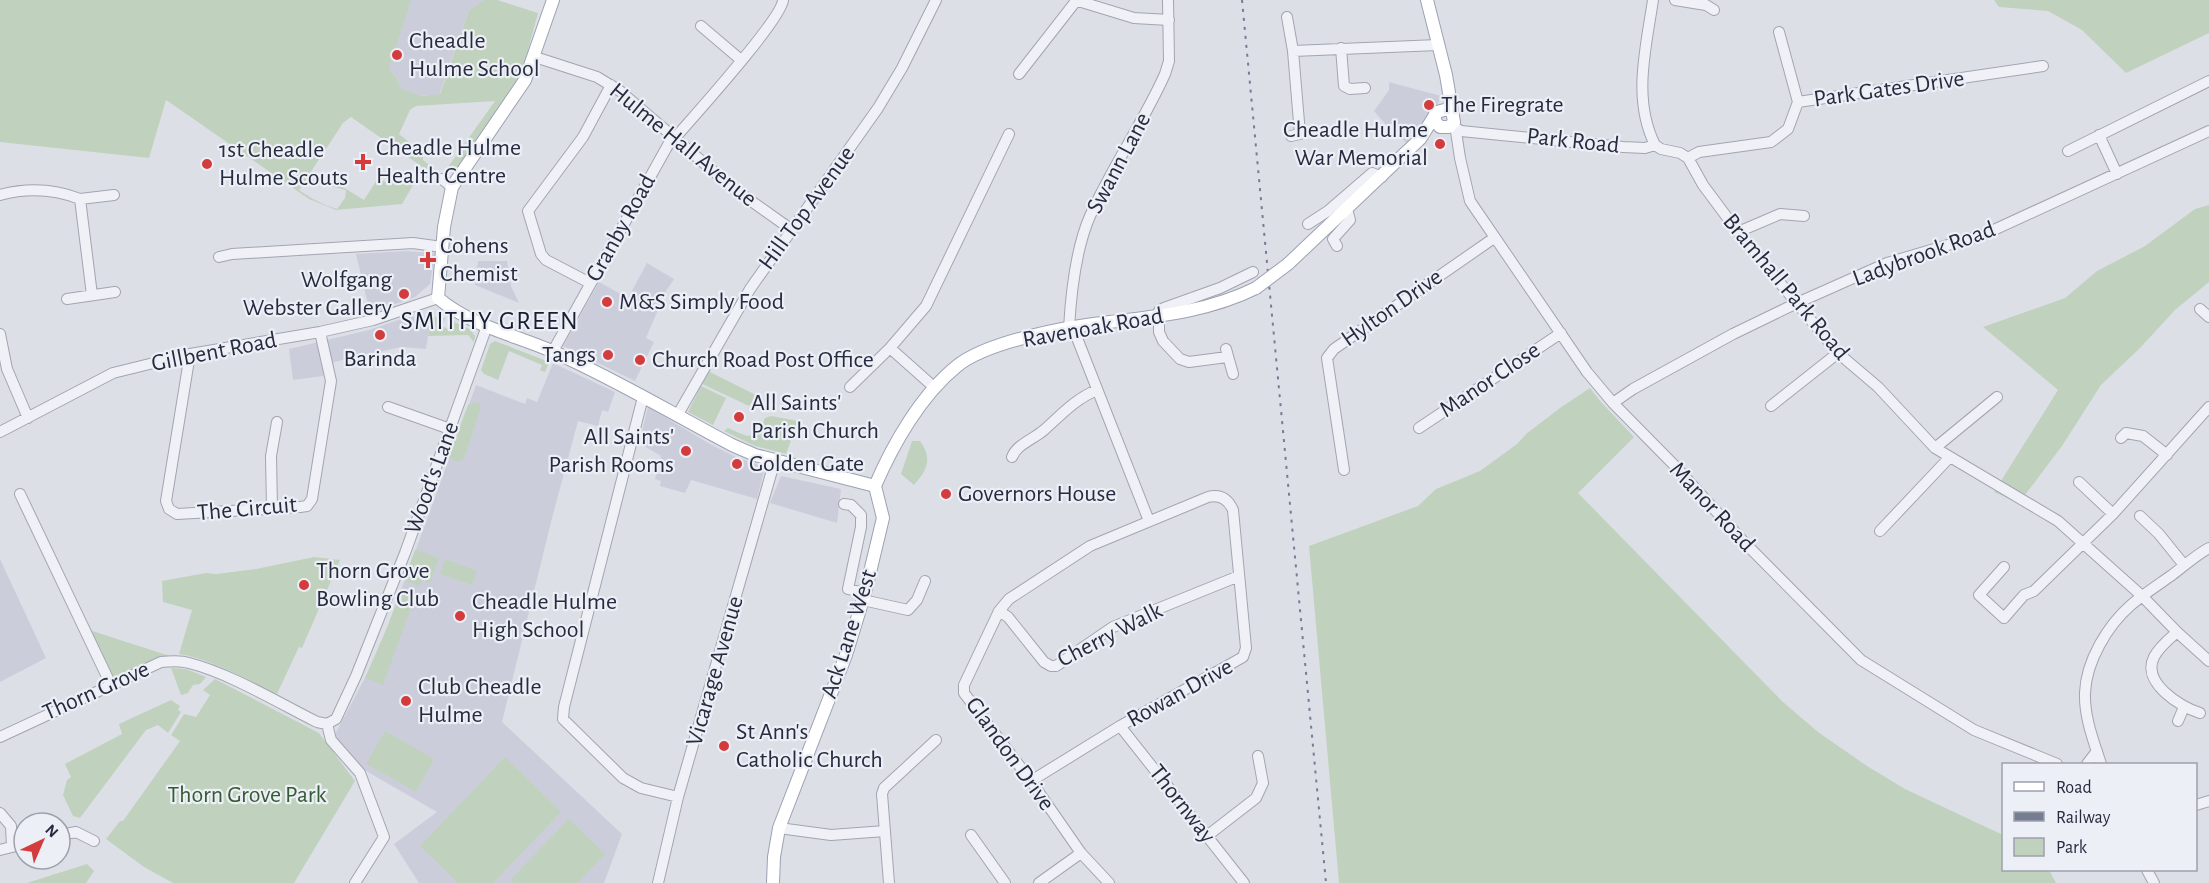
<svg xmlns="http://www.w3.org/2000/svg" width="2209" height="883" viewBox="0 0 2209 883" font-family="'Alegreya Sans',sans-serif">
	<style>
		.built { fill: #cbceda }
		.green { fill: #c0d2be }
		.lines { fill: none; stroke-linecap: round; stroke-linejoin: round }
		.minor-casing { stroke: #a2a5b1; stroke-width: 12 }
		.major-casing { stroke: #9ca2b4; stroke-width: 14 }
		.minor { stroke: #f0f1f6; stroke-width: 10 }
		.major { stroke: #fff; stroke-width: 12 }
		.rail { stroke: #767c92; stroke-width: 2; stroke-dasharray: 3 6; stroke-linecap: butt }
		.major-bridge-casing { stroke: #9ca2b4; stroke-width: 14; stroke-linecap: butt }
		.major-bridge { stroke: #fff; stroke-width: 12 }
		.poi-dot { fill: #d33b3d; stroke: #eceff5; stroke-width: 2 }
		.labels { text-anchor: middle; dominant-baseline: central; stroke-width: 4.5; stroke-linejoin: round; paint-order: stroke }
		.poi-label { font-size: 24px; fill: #262b3f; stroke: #eceff5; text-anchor: start }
		.street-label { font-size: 24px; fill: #262b3f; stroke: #eceff5 }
		.park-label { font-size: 24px; fill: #345b32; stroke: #eceff5 }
		.neighbourhood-label { font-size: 26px; letter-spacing: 1.5px; fill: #181d2f; stroke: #eceff5 }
	</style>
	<rect width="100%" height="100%" fill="#dddfe7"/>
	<path class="built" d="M40 0H484L469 10 439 95 431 96 414 95 401 89 396 76Z
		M1389 82 1441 96 1435 111 1408 145 1395 131 1389 126 1388 127 1374 111 1389 90Z
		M405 251 435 253 430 284 415 297 370 313 356 254Z
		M478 261H507L511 286 519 303 475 285Z
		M647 263 674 279 666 291 646 338 654 342 635 381 563 346 599 282 628 298Z
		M431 316 426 349 401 347 334 362 323 376 293 380 289 349 369 330 407 317Z
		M553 363 615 392 608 412 602 410 598 426 578 421 551 522 502 722 622 834 604 883H419L394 844 437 812 373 775 360 767 333 738 374 661 389 623 476 385 525 404 527 398 537 402Z
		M648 407 710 444 736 457 765 467 757 499 691 480 685 493 660 486 661 481 655 479 661 456 639 443Z
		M781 476 841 489 837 523 770 503Z
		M0 559 46 658 0 682Z"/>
	<path class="green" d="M0 0H411L389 68 394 76H396L401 89 423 96 440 94 469 10 484 0H497L538 13 521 76 455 173 448 167 495 101 416 106 410 110 399 134 423 153V160L435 170V172L421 166 351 117 343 123 299 190C311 198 322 205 337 209L345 198 346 190 330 186 333 181 364 200 378 178 391 185 397 177 409 181 416 174 419 175 402 204 336 210 309 199 166 100 149 158 0 142Z
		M1994 0H2209V33L2126 73 2082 30 2048 11 1999 7Z
		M2209 205V282L2175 310 2140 348 2101 385 2062 446 2019 503 1994 492 2058 390 1983 327 2065 298 2097 271 2145 246 2195 209Z
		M431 316 445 318 442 326 450 330 454 322 470 329 475 336 474 342 468 335 428 336Z
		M495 341 549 362 545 372 540 370 542 365 509 351 498 380 484 374 481 370 490 344Z
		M708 371 764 399 761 405 758 406 751 403 749 406 702 384Z
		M701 386 726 398 713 425 688 412Z
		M1590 388 1600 401 1634 437 1578 493 1783 702 1818 732 1867 766 1905 789 2003 835 2004 870H2049L2056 883H1339L1309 546 1418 506 1436 489 1480 471 1517 444 1526 434 1560 408Z
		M477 402 480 404V411L464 459 459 462 448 458 468 405Z
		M771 416 798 421 786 454 755 446 724 431 728 428C749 437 755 443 765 418Z
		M912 441H920C933 459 927 470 914 485L901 474Z
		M415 550 439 558 430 583 422 580 419 586 404 580Z
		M314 557 340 560 302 648 299 647 277 694C245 679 214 660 179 654L192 610 163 602 162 581 206 573 216 574 256 569Z
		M445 559 477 571 472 585 440 574Z
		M401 589 416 594 383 685 365 678 389 623Z
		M83 628 170 656 174 661 111 685Z
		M171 668 186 669 206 677 200 684 193 685 188 693 181 695Z
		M215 679 319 733 355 781 294 883H173L144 867 106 839 120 821H123L180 741 171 735 184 714 196 717 210 695 203 690Z
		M171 700 180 706 178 710 181 712 168 733 158 725 146 730 80 818 73 816 63 795 67 780 71 777 65 764 122 734 119 724Z
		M385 731 434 759 416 792 366 764Z
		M505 757 561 812 493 883H458L420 846Z
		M569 819 605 854 577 883H514L511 879Z
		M87 864 94 871 86 883H27Z"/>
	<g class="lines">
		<g class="minor-casing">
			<path id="minor" d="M1075 0 1134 18 1169 20
				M1653 0C1646 48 1632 99 1655 145
				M1675 0 1706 5 1714 10
				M1287 17 1293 51 1300 134 1291 136
				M701 26 741 60
				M1779 32 1798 102
				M1341 48 1344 86 1350 89 1365 88
				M1293 51 1438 45
				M535 57 597 77 620 91 733 188 792 230
				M1019 74 1076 1
				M1455 125 1460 158 1470 201 1587 372 1613 403 1675 466 1744 542 1861 660 1974 730 2057 764
				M1456 128 1461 131 1623 147 1645 148 1655 145 1661 149 1680 153 1688 158 1703 185 1738 232 1838 353 1878 387 1935 448 2058 521 2142 596 2177 632 2209 661
				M2099 135 2117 174
				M675 138C693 117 782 19 783 0
				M2068 151 2209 81
				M1688 158 1699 152 1771 142 1788 129 1798 102 2043 66
				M442 179 452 187
				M0 195C26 188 54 189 80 199L92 295
				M80 199 114 195
				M1308 224 1328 211 1372 173 1382 177
				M1738 232 1780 214 1804 216
				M1337 246 1333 239 1350 220 1347 209
				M219 257 232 254 413 243 442 247
				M590 283 546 260 541 254 528 211 583 137 611 85
				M67 299 115 292
				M2200 309 2209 317
				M1074 326 1077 338 1149 521
				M1069 328C1071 293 1076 248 1090 216 1112 167 1143 123 1165 74L1169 61 1168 0
				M0 334 7 369 28 418
				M1226 349 1233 374
				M553 351 673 136
				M190 354 166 501 169 509 177 514 300 507 307 506 312 499 331 381 320 332
				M1227 357 1189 362 1180 359 1163 341 1159 332V311L1164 308 1220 288 1253 272
				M850 387 890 348
				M935 388 890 348 926 306 1009 134
				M643 397 564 707 563 719 623 778 641 788 678 797
				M1613 403 1633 389 1733 334 1797 303 1887 263 1985 234 2209 131
				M1771 406 1838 353
				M388 407 450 429
				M677 416 750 289 878 108 902 68 936 0
				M1419 428 1561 333
				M0 432 113 373 190 354 320 332 373 320 438 298
				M2121 438 2126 433 2143 436 2167 455
				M1935 448 1997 397
				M1012 457C1017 444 1034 439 1044 430 1061 415 1075 399 1097 390
				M1344 470 1327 358 1334 349 1494 238
				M2079 482 2113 514
				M20 494 111 685
				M844 504 851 505 861 515V527L848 589 865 593
				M272 509 271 456 277 422
				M2140 516 2159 534 2184 565
				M1880 531 1949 458
				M2004 567 1979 595 2004 618 2024 595 2034 591 2113 514 2209 407
				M863 600 908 610 917 600 925 581
				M999 611 1008 617 1044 662 1051 666H1056L1113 627 1239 576
				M2177 632C2169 639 2159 647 2154 657 2141 682 2180 707 2200 713
				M2178 721 2184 707
				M327 724 336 719 356 676 405 553 487 326
				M327 724 331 740 360 773 384 837 355 883
				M1120 726 1244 883
				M0 737 161 662C170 661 180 660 189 663 229 673 279 703 317 722L327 724
				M2087 764 2097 751
				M2101 764C2094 742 2084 717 2085 693 2086 661 2108 625 2131 605 2144 594 2158 585 2172 575 2184 566 2196 555 2209 548
				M1031 781 1120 726 1243 657 1246 648 1233 510C1228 499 1220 494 1208 497L1090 546 1009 599 999 611 964 685V693L1031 781 1081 853 1109 883
				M2196 805 2209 801
				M0 813 11 826 12 847
				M779 828 831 835 885 831
				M60 835 76 832 94 841
				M971 835 1005 883
				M1207 836 1256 798 1263 783 1258 756
				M0 850 24 844
				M2147 870 2154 883
				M658 883 678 797 775 460
				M889 883 882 794 884 788 936 740
				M1039 883 1081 853"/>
		</g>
		<g class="major-casing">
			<path id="major" d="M553 0 525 80 452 187 444 227 438 298C471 326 515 335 554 352 615 379 673 414 732 445L755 455 875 486
				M1427 0 1446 75 1454 122 1449 127H1440L1435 121V114
				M1288 264 1420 139 1437 112 1448 109 1453 114
				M875 486C893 444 921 395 957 366 988 341 1070 326 1110 322 1160 316 1210 311 1256 288
				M773 883 774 857 779 828 846 655 865 593 883 518 875 486"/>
		</g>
		<use href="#minor" class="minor"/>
		<use href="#major" class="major"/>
		<path class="rail" d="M1242 0 1326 883"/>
		<g class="major-bridge-casing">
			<path id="major-bridge" d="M1256 288 1288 264"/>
		</g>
		<use href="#major-bridge" class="major-bridge"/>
	</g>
	<g class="poi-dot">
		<circle cx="397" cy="55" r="6"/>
		<circle cx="1429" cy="105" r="6"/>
		<circle cx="1440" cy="144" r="6"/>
		<path d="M360 153h6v6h6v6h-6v6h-6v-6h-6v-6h6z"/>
		<circle cx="207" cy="164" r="6"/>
		<path d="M425 251h6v6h6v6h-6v6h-6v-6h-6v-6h6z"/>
		<circle cx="404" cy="294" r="6"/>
		<circle cx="607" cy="302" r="6"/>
		<circle cx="380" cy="335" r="6"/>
		<circle cx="608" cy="355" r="6"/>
		<circle cx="640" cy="360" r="6"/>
		<circle cx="739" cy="417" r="6"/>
		<circle cx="686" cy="451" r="6"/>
		<circle cx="737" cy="464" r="6"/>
		<circle cx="946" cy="494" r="6"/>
		<circle cx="304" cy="585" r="6"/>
		<circle cx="460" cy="616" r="6"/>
		<circle cx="406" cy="701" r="6"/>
		<circle cx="724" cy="746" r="6"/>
	</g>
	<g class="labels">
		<g class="poi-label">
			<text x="409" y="41">Cheadle<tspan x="409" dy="28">Hulme School</tspan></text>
			<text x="1441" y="105">The Firegrate</text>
			<text x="1428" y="130" text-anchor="end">Cheadle Hulme<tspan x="1428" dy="28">War Memorial</tspan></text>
			<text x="376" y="148">Cheadle Hulme<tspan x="376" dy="28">Health Centre</tspan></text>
			<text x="219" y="150">1st Cheadle<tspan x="219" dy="28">Hulme Scouts</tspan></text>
			<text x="440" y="246">Cohens<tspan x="440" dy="28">Chemist</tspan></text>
			<text x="392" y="280" text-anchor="end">Wolfgang<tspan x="392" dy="28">Webster Gallery</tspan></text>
			<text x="619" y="302">M&amp;S Simply Food</text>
			<text x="596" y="355" text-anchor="end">Tangs</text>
			<text x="380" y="359" text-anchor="middle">Barinda</text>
			<text x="652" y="360">Church Road Post Office</text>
			<text x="751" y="403">All Saints'<tspan x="751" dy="28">Parish Church</tspan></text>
			<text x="674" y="437" text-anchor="end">All Saints'<tspan x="674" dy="28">Parish Rooms</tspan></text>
			<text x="749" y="464">Golden Gate</text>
			<text x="958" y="494">Governors House</text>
			<text x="316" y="571">Thorn Grove<tspan x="316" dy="28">Bowling Club</tspan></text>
			<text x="472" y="602">Cheadle Hulme<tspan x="472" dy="28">High School</tspan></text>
			<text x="418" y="687">Club Cheadle<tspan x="418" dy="28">Hulme</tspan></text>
			<text x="736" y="732">St Ann's<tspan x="736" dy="28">Catholic Church</tspan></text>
		</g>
		<g class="street-label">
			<text transform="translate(1889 89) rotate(-8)">Park Gates Drive</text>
			<text transform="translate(1573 141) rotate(6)">Park Road</text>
			<text transform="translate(683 145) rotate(39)">Hulme Hall Avenue</text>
			<text transform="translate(1119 163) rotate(-62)">Swann Lane</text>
			<text transform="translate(807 208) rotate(-54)">Hill Top Avenue</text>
			<text transform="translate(621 228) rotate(-61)">Granby Road</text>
			<text transform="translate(1924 254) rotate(-20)">Ladybrook Road</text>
			<text transform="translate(1786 287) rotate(50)">Bramhall Park Road</text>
			<text transform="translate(1392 308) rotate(-35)">Hylton Drive</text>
			<text transform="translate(1093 328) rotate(-10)">Ravenoak Road</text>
			<text transform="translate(214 352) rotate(-11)">Gillbent Road</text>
			<text transform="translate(1490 380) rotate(-34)">Manor Close</text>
			<text transform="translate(432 478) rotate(-70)">Wood's Lane</text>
			<text transform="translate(1712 507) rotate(47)">Manor Road</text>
			<text transform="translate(247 509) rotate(-5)">The Circuit</text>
			<text transform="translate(849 634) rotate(-72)">Ack Lane West</text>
			<text transform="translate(1110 635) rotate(-27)">Cherry Walk</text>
			<text transform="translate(715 671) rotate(-74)">Vicarage Avenue</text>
			<text transform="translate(96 691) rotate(-24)">Thorn Grove</text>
			<text transform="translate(1180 693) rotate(-29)">Rowan Drive</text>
			<text transform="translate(1010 754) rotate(54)">Glandon Drive</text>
			<text transform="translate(1182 804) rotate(52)">Thornway</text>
		</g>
		<g class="park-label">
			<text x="247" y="795">Thorn Grove Park</text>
		</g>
		<g class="neighbourhood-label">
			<text x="490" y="321">SMITHY GREEN</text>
		</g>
	</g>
	<rect x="2002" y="763" width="195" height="108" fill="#eceff5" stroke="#9da1ac" stroke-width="1.5"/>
	<rect x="2014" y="782" width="30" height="9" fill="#ffffff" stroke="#9da1ac" stroke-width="1.5"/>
	<text x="2056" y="793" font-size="18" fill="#262b3f">Road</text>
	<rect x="2014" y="812" width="30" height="9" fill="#767c92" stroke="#9da1ac" stroke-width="1.5"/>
	<text x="2056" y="823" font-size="18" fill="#262b3f">Railway</text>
	<rect x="2014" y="838" width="30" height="18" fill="#c0d2be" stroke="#9da1ac" stroke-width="1.5"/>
	<text x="2056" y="853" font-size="18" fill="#262b3f">Park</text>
	<g transform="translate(42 841) rotate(44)"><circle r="28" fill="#eceff5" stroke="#9da1ac" stroke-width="1.5"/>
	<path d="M0-4.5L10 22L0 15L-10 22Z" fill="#d33b3d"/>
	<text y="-9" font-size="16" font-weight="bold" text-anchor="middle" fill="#262b3f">N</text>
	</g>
</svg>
